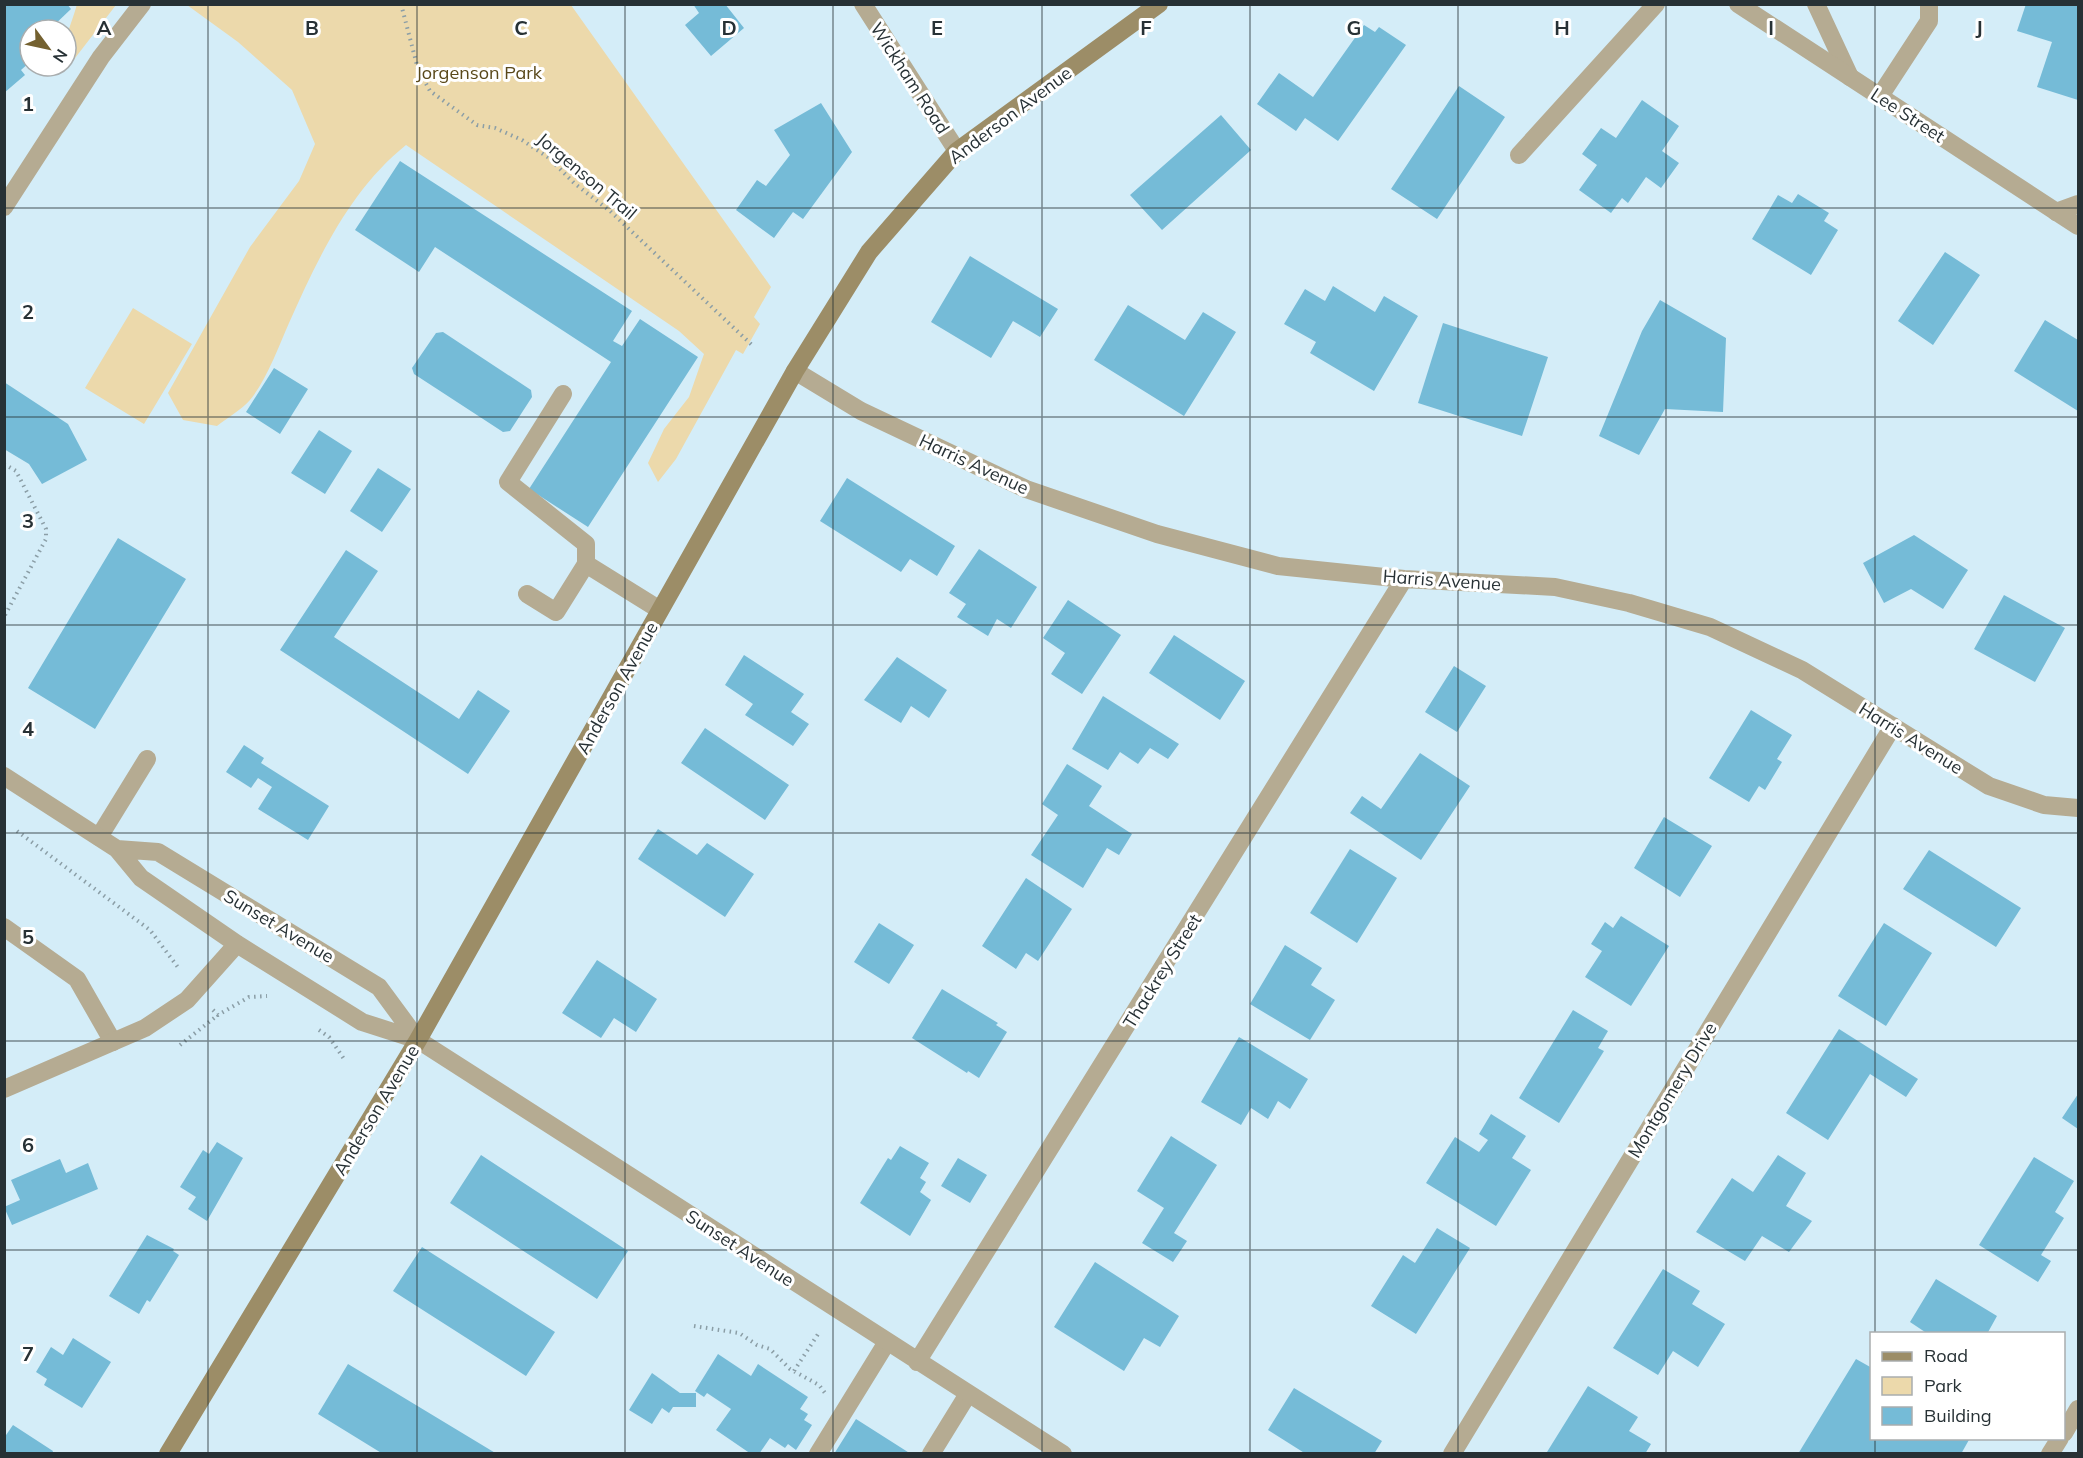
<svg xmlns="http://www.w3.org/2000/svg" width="2083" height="1458" viewBox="0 0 2083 1458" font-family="Mulish,sans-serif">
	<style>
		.green { fill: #ecd9ab }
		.building { fill: #75bbd7 }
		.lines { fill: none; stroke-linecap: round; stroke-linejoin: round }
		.path { stroke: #8b9ea6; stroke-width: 4; stroke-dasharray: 1.5 4.5; stroke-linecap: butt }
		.lane { stroke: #b5ab92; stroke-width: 18 }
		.street { stroke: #b5ab92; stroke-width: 18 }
		.secondary { stroke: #9c8d67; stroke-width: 18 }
		.grid { fill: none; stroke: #273135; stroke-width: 1.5; stroke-opacity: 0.55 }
		.labels { text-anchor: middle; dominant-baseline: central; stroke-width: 6; stroke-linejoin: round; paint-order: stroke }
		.park-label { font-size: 18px; fill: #59481a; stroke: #fff }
		.street-label { font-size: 18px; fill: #273135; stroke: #fff }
		.grid-label { font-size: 20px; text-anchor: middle; font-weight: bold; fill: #273135; stroke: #fff; stroke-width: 6; stroke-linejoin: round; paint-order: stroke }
	</style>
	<rect width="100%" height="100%" fill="#d4edf8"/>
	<path class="green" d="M77 4 116 5 72 62C59 43 72 25 77 4Z
		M187 5H571L771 287 754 317 760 324 743 354 736 350 676 459 658 482 648 463 664 429 689 397 704 354 679 331 406 145C350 190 318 258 289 323 279 346 266 381 250 400 241 410 227 418 217 426L183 420 168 393 250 247 299 181 315 144 292 90 238 42Z
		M133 308 192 344 144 424 85 388Z"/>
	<path class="building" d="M4 4H67L71 9 49 30H30V62L21 70 25 75 4 93Z
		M693 4H725L744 28 711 56 685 25 699 13Z
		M2026 4H2078V100L2037 87 2052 42 2017 31Z
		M1364 25 1375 32 1379 27 1406 45 1338 141 1305 118 1296 131 1257 104 1279 73 1313 97Z
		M1459 86 1505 117 1437 219 1391 189Z
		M1642 100 1679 126 1662 151 1679 163 1661 188 1646 177 1628 203 1622 198 1611 213 1579 190 1597 165 1582 154 1601 128 1616 138Z
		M821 103 852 152 803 219 793 212 774 238 736 210 757 180 766 186 790 155 774 130Z
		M1221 115 1251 150 1162 230 1130 195Z
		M400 161 632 311 613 341 622 346 640 319 698 357 588 527 529 489 611 362 435 247 419 272 355 230Z
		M1798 194 1829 213 1824 221 1838 230 1811 275 1752 239 1778 195 1792 203Z
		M1945 252 1980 275 1933 345 1898 321Z
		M970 256 1058 309 1040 337 1013 321 991 358 931 322Z
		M1333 286 1375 312 1384 296 1418 316 1374 391 1310 353 1316 342 1284 324 1305 289 1325 301Z
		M1660 300 1726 338 1723 412 1665 409 1639 455 1599 436 1642 331Z
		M1128 305 1185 340 1203 312 1236 332 1184 416 1094 360Z
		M2045 320 2078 340V411L2014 371Z
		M1443 323 1548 357 1522 436 1418 403Z
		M443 332 531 390 532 397 510 431 503 432 414 374 412 368 436 333Z
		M274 368 308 389 280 434 246 412Z
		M4 382 68 424 87 460 42 484 29 464 4 449Z
		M319 430 352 451 325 494 291 473Z
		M378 468 411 489 382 532 350 511Z
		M847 478 955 546 937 576 910 559 901 572 820 521Z
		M1914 535 1968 570 1943 609 1911 589 1884 603 1863 563Z
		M118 538 186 579 95 729 28 688Z
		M979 549 1037 587 1011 628 997 619 988 636 957 617 966 604 949 593Z
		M346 550 378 571 334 637 459 719 478 690 510 711 468 774 280 650Z
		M2004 595 2065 628 2035 682 1974 649Z
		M1068 600 1121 635 1082 694 1051 674 1065 653 1043 638Z
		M1174 635 1245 681 1220 720 1149 673Z
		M744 655 804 694 791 712 809 724 793 746 745 715 753 704 725 685Z
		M897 657 947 690 929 718 911 706 901 723 864 700Z
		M1454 666 1486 686 1457 732 1425 712Z
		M1103 696 1179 744 1168 759 1150 748 1138 764 1120 752 1108 770 1072 749Z
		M1751 710 1792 735 1777 759 1782 762 1765 790 1759 786 1749 802 1709 778Z
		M705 728 789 785 765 820 681 763Z
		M244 745 264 758 261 763 329 806 308 840 258 809 272 787 258 778 251 788 226 772Z
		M1420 753 1470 786 1421 860 1350 813 1362 796 1381 809Z
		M1067 764 1102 786 1089 806 1132 834 1119 855 1107 848 1083 888 1031 855 1058 815 1042 804Z
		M1664 817 1712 846 1680 897 1634 868Z
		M658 829 697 855 707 843 754 874 725 917 638 859Z
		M1350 849 1397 878 1357 943 1310 913Z
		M1929 850 2021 908 1996 947 1903 889Z
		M1026 878 1072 909 1038 961 1026 953 1016 969 982 946Z
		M1621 916 1669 946 1631 1006 1585 977 1602 951 1591 944 1605 922 1613 928Z
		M879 923 914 945 889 984 854 962Z
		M1884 923 1932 953 1886 1026 1838 996Z
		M1285 945 1322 968 1311 985 1335 1000 1310 1040 1250 1004Z
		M597 960 657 999 636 1032 614 1018 601 1038 562 1013Z
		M942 989 998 1023 996 1025 1007 1032 979 1078 968 1071 967 1073 912 1038Z
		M1573 1010 1608 1031 1598 1048 1604 1051 1559 1123 1519 1098Z
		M1839 1029 1918 1079 1906 1097 1870 1074 1828 1140 1786 1113Z
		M1239 1037 1308 1079 1290 1109 1278 1101 1268 1119 1251 1108 1241 1125 1201 1102Z
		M2078 1094V1129L2062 1118Z
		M1491 1114 1526 1136 1512 1158 1531 1170 1496 1226 1426 1183 1455 1137 1479 1152 1488 1140 1479 1134Z
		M1171 1136 1217 1165 1174 1233 1187 1241 1173 1262 1142 1243 1164 1208 1137 1191Z
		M217 1142 243 1158 207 1221 188 1209 196 1197 180 1187 203 1150 209 1154Z
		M900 1146 929 1163 920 1178 926 1182 920 1192 931 1200 910 1236 860 1203 888 1158 891 1160Z
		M481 1155 628 1251 597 1299 450 1203Z
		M1778 1155 1806 1173 1786 1206 1812 1221 1789 1252 1762 1236 1745 1261 1696 1232 1732 1178 1753 1192Z
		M2034 1157 2074 1181 2055 1212 2064 1218 2041 1255 2051 1261 2038 1282 1979 1245Z
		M958 1158 987 1175 970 1203 941 1186Z
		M60 1159 66 1173 88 1163 98 1189 12 1225 4 1207 20 1200 11 1180Z
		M1437 1228 1470 1248 1416 1334 1371 1306 1403 1255 1415 1263Z
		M147 1235 174 1249 173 1251 179 1255 150 1302 147 1300 139 1314 109 1296Z
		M422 1247 555 1332 526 1376 393 1291Z
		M1095 1262 1179 1316 1160 1347 1144 1338 1124 1371 1054 1327Z
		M1663 1269 1700 1291 1692 1304 1725 1324 1698 1367 1673 1351 1658 1375 1613 1348Z
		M1936 1279 1997 1316 1987 1334H1928L1910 1322Z
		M73 1338 111 1362 82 1408 44 1385 47 1379 36 1372 51 1347 63 1355Z
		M718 1354 751 1376 758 1364 808 1397 800 1409 808 1414 804 1420 812 1425 796 1450 788 1444 785 1448 770 1438 759 1454H751L716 1430 731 1409 707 1393 704 1397 695 1391Z
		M1856 1359 1872 1368V1438H1970L1961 1454H1798Z
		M348 1364 497 1454H383L318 1414Z
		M652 1373 680 1393H696V1407H673L669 1413 662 1408 652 1424 629 1410Z
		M1588 1386 1638 1417 1629 1431 1651 1444 1645 1454 1547 1452Z
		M1294 1388 1382 1441 1374 1454H1306L1268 1430Z
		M856 1419 911 1454H834Z
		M13 1425 53 1451 52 1454H4V1438Z"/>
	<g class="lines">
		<path class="path" d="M401 4 418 69 430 91 477 125 495 128 522 140 549 158 574 183 610 211 752 345
			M4 464 16 471 46 529V539L4 617
			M17 831 150 930 180 970
			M213 1010 218 1015 249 997 267 996
			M319 1030 329 1037 344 1059
			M180 1045 218 1015
			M694 1326 739 1333 757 1345 770 1349 790 1369 819 1385 825 1393
			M794 1371 820 1331"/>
		<path class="lane" d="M1816 4 1850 77
			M1880 96 1929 21V4
			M1519 155 1656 4
			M4 207 101 57 142 4
			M2056 212 2078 204
			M563 394 508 482 586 544V564
			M527 594 556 612 586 564 660 610
			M99 837 147 759
			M4 927 77 979 113 1042
			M818 1454 887 1342
			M931 1454 968 1394"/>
		<path class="street" d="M863 4 957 151
			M1738 4 2078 226
			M795 371 861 411 1026 489 1157 534 1278 566 1404 579 1555 587 1629 603 1710 627 1802 670 1989 786 2044 805 2078 808
			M4 776 117 849 141 878 237 944 362 1022 418 1040 1063 1454
			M117 849 158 852 379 987 418 1040
			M4 1089 145 1028 187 1000 237 944
			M917 1362 1404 579
			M2064 1433 2078 1409
			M1452 1454 1893 726
			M2050 1454 2060 1438"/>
		<path class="secondary" d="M168 1454 418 1040 795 371 869 252 957 151 1159 4"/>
	</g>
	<path class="grid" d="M208 4V1454M417 4V1454M625 4V1454M833 4V1454M1042 4V1454M1250 4V1454M1458 4V1454M1666 4V1454M1875 4V1334M4 208H2078M4 417H2078M4 625H2078M4 833H2078M4 1041H2078M4 1250H2078M1875 1438V1454"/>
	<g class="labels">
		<g class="park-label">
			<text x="479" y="72">Jorgenson Park</text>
		</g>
		<g class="street-label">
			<text transform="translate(910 78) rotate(57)">Wickham Road</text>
			<text transform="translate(1010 115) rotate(-37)">Anderson Avenue</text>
			<text transform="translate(1908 115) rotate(33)">Lee Street</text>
			<text transform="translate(587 176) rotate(40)">Jorgenson Trail</text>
			<text transform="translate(974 464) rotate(25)">Harris Avenue</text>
			<text transform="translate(1442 580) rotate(4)">Harris Avenue</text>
			<text transform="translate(617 688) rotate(-61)">Anderson Avenue</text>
			<text transform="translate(1911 738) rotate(32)">Harris Avenue</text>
			<text transform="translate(279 926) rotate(31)">Sunset Avenue</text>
			<text transform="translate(1162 971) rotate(-58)">Thackrey Street</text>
			<text transform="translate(1672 1090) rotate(-59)">Montgomery Drive</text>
			<text transform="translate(376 1110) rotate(-59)">Anderson Avenue</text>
			<text transform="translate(740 1248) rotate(33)">Sunset Avenue</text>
		</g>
	</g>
	<g class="grid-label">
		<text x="104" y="35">A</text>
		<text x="312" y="35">B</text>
		<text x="521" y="35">C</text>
		<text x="729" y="35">D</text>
		<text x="937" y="35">E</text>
		<text x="1146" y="35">F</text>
		<text x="1354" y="35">G</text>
		<text x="1562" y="35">H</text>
		<text x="1771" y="35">I</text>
		<text x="1979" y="35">J</text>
		<text x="28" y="111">1</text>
		<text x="28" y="319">2</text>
		<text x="28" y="528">3</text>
		<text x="28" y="736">4</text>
		<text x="28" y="944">5</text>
		<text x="28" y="1152">6</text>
		<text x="28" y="1361">7</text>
	</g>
	<rect width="2083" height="1458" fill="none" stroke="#273135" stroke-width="12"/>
	<rect x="1870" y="1332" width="195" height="108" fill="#ffffff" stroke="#a9adae" stroke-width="1.5"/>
	<rect x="1882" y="1352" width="30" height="9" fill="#9c8d67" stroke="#a9adae" stroke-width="1.5"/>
	<text x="1924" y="1362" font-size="18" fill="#273135">Road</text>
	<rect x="1882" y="1377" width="30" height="18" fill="#ecd9ab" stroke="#a9adae" stroke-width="1.5"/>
	<text x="1924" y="1392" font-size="18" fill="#273135">Park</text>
	<rect x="1882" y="1407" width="30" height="18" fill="#75bbd7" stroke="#a9adae" stroke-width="1.5"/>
	<text x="1924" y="1422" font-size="18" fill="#273135">Building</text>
	<g transform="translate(48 48) rotate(123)"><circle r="28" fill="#ffffff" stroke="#a9adae" stroke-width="1.5"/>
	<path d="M0-4.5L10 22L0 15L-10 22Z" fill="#746130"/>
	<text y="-9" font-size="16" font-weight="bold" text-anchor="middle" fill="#273135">N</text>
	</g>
</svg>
